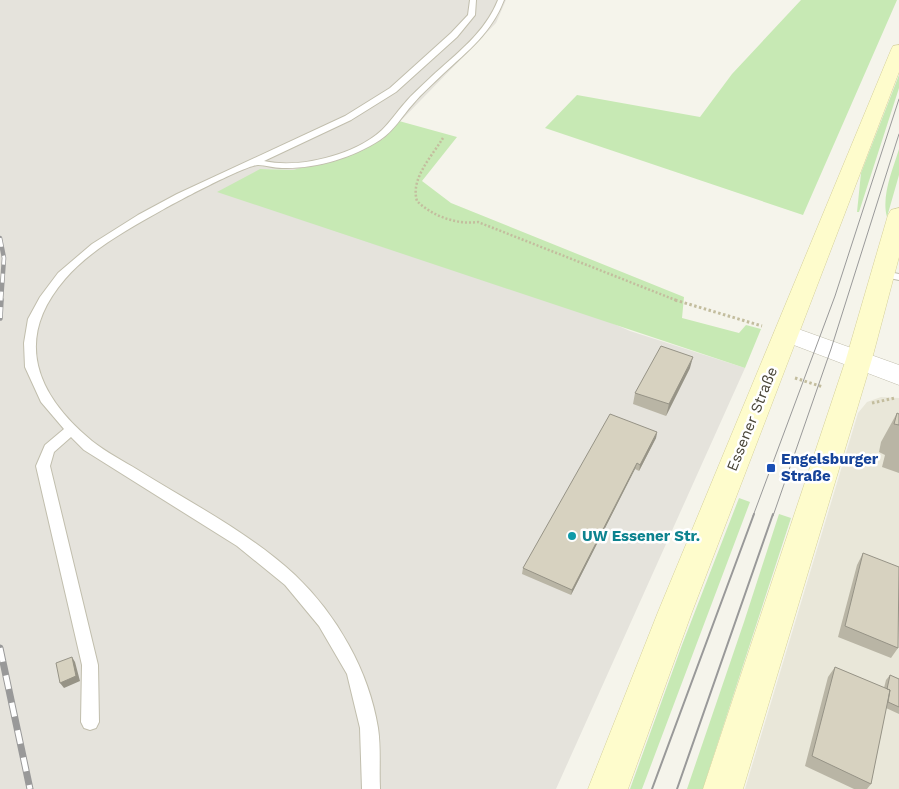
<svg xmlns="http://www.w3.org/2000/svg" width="899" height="789" viewBox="0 0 899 789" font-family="'Work Sans',sans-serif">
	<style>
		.residential { fill: #e9e7d9 }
		.industrial { fill: #e5e3dc }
		.green { fill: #c7e9b4 }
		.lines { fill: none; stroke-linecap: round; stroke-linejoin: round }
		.service-casing { stroke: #c1bead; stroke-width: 2 }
		.tertiary-casing { stroke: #c1bead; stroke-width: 1 }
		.secondary-casing { stroke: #d5d09a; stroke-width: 1 }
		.path-far1 { stroke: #c3bd9e; stroke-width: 2.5; stroke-dasharray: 2 2; stroke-linecap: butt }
		.path { stroke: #c3bd9e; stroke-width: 3; stroke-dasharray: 2.5 2.5; stroke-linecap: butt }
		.service { fill: #fff; fill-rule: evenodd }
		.tertiary { fill: #fff; fill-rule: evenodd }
		.secondary { fill: #fefccc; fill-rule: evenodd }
		.tram-far1 { stroke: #999; stroke-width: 1 }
		.tram { stroke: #999; stroke-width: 2 }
		.rail-far2-casing { stroke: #999; stroke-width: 4.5 }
		.rail-far1-casing { stroke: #999; stroke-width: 5.5 }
		.rail-casing { stroke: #999; stroke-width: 7 }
		.rail-far2 { stroke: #fff; stroke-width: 3; stroke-dasharray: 9; stroke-linecap: butt }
		.rail-far1 { stroke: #fff; stroke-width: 4; stroke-dasharray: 11; stroke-linecap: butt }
		.rail { stroke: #fff; stroke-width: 5; stroke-dasharray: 14; stroke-linecap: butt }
		.wall { fill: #b9b5a5 }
		.shaded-wall { fill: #969386 }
		.building { fill: #d7d2c0; stroke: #969386 }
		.transit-dot { fill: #1a4fb4; stroke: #fff; stroke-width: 2 }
		.culture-dot { fill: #0f9aa8; stroke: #fff; stroke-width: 2 }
		.labels { text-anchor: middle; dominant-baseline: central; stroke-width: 5; stroke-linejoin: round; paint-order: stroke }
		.street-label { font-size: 15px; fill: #4a4638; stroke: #fff }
		.transit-label { font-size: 15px; font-weight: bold; fill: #164399; stroke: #fff; text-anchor: start }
		.culture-label { font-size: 15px; font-weight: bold; fill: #0d838f; stroke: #fff; text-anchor: start }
	</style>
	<rect width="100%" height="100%" fill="#f5f4eb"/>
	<path class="residential" d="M881 397 899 398V789H745L858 413 867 402Z"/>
	<path class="industrial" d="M0 0H506L496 23 383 139 356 152 322 163 293 170 260 169 630 331 745 368 556 789H0Z"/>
	<path class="green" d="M801 0H897L803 215 545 128 577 95 700 117 732 74Z
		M899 75V88L859 212H857L861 173Z
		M399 121 457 137 422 181 451 203 684 297 682 318 739 333 746 325 761 329 745 368 217 192 260 169 293 170 356 152 383 139Z
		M899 149V175L887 217C881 196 893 169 899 149Z
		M739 498 750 502 642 789H630L682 645Z
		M779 514 791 518 708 773 703 789H687L744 622Z"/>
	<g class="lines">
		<g class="service-casing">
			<path id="service" d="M470 0H476L475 15 457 37 396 92 351 120 264 161C299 169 355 155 382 130 390 122 397 112 404 104 412 94 422 86 431 77 457 53 485 33 498 0H504C492 32 468 51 443 74 433 84 422 93 413 104 402 116 394 131 380 140 352 158 316 169 282 168 274 168 265 165 258 165 246 165 178 201 164 209 130 228 91 249 65 279 13 339 36 395 92 441 106 452 123 461 138 470 191 503 250 533 295 575 337 615 369 671 378 728 381 748 379 769 380 789H362L360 728 347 674 319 626 285 585 237 546 84 450 71 437 54 452 50 466 98 665 99 722 96 728 90 730 84 728 81 722 82 665 36 466 45 445 64 429 41 402 25 367 24 343 28 319 40 297 58 273 92 244 138 215 177 194 345 116 390 88 451 33 468 15Z
				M884 271 899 274V280L880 276 879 274Z"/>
		</g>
		<g class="tertiary-casing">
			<path id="tertiary" d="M787 325 899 365V385L778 339 774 333 778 327Z"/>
		</g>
		<g class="secondary-casing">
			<path id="secondary" d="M899 45V72L692 612 628 789H588L658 612 891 50 893 46Z
				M899 208V257L872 359 743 789H703L846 359 888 215 891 210Z"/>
		</g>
		<path class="path-far1" d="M443 138C432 156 410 179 417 201 432 216 457 225 478 222L678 301"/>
		<path class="path" d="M675 300 762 326
			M795 378 823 387
			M872 403 895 398"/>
		<use href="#service" class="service"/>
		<use href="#tertiary" class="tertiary"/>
		<use href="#secondary" class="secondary"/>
		<path class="tram-far1" d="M753 516 835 296 899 99
			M773 516 831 349 899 134"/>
		<path class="tram" d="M652 789 754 514
			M677 789 773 514"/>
		<g class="rail-far2-casing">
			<path id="rail-far2" d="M0 238 4 258 1 301"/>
		</g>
		<g class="rail-far1-casing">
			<path id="rail-far1" d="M0 318 1 300"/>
		</g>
		<g class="rail-casing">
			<path id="rail" d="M0 648 30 789"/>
		</g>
		<use href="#rail-far2" class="rail-far2"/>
		<use href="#rail-far1" class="rail-far1"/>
		<use href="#rail" class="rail"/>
	</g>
	<path class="wall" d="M690 368 666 416 633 404 635 393Z
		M897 413 899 414V473L882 467 885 455 879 452 881 442Z
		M657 432 656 438 639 471 635 469 571 595 522 574 523 568Z
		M863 553 898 648 891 658 838 637 857 565Z
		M835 667 884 688 886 680 890 675 899 679V714L886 708 871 784 867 789H854L805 766 828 677Z"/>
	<path class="shaded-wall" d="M693 357 690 368 666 416 669 404Z
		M657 432 656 438 639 471 640 465Z
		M637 463 635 469 571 595 572 590Z
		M72 657 75 662 80 681 64 688 60 683Z"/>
	<path class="building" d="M661 346 693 357 669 404 635 393Z
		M897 413 899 414V425L894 424Z
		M610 414 657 432 640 465 637 463 572 590 523 568Z
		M863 553 899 567 898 648 845 626Z
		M72 657 76 676 60 683 56 663Z
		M835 667 890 690 871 784 812 756Z
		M890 675 899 679V707L888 702 890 690 887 689Z"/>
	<rect class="transit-dot" x="766" y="463" width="10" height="10" rx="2.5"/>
	<circle class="culture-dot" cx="572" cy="536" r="5"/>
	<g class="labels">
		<g class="street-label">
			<text transform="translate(752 419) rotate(-68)">Essener Straße</text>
		</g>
		<g class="transit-label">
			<text x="781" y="459">Engelsburger<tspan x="781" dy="17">Straße</tspan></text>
		</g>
		<g class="culture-label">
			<text x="582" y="536">UW Essener Str.</text>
		</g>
	</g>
</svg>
